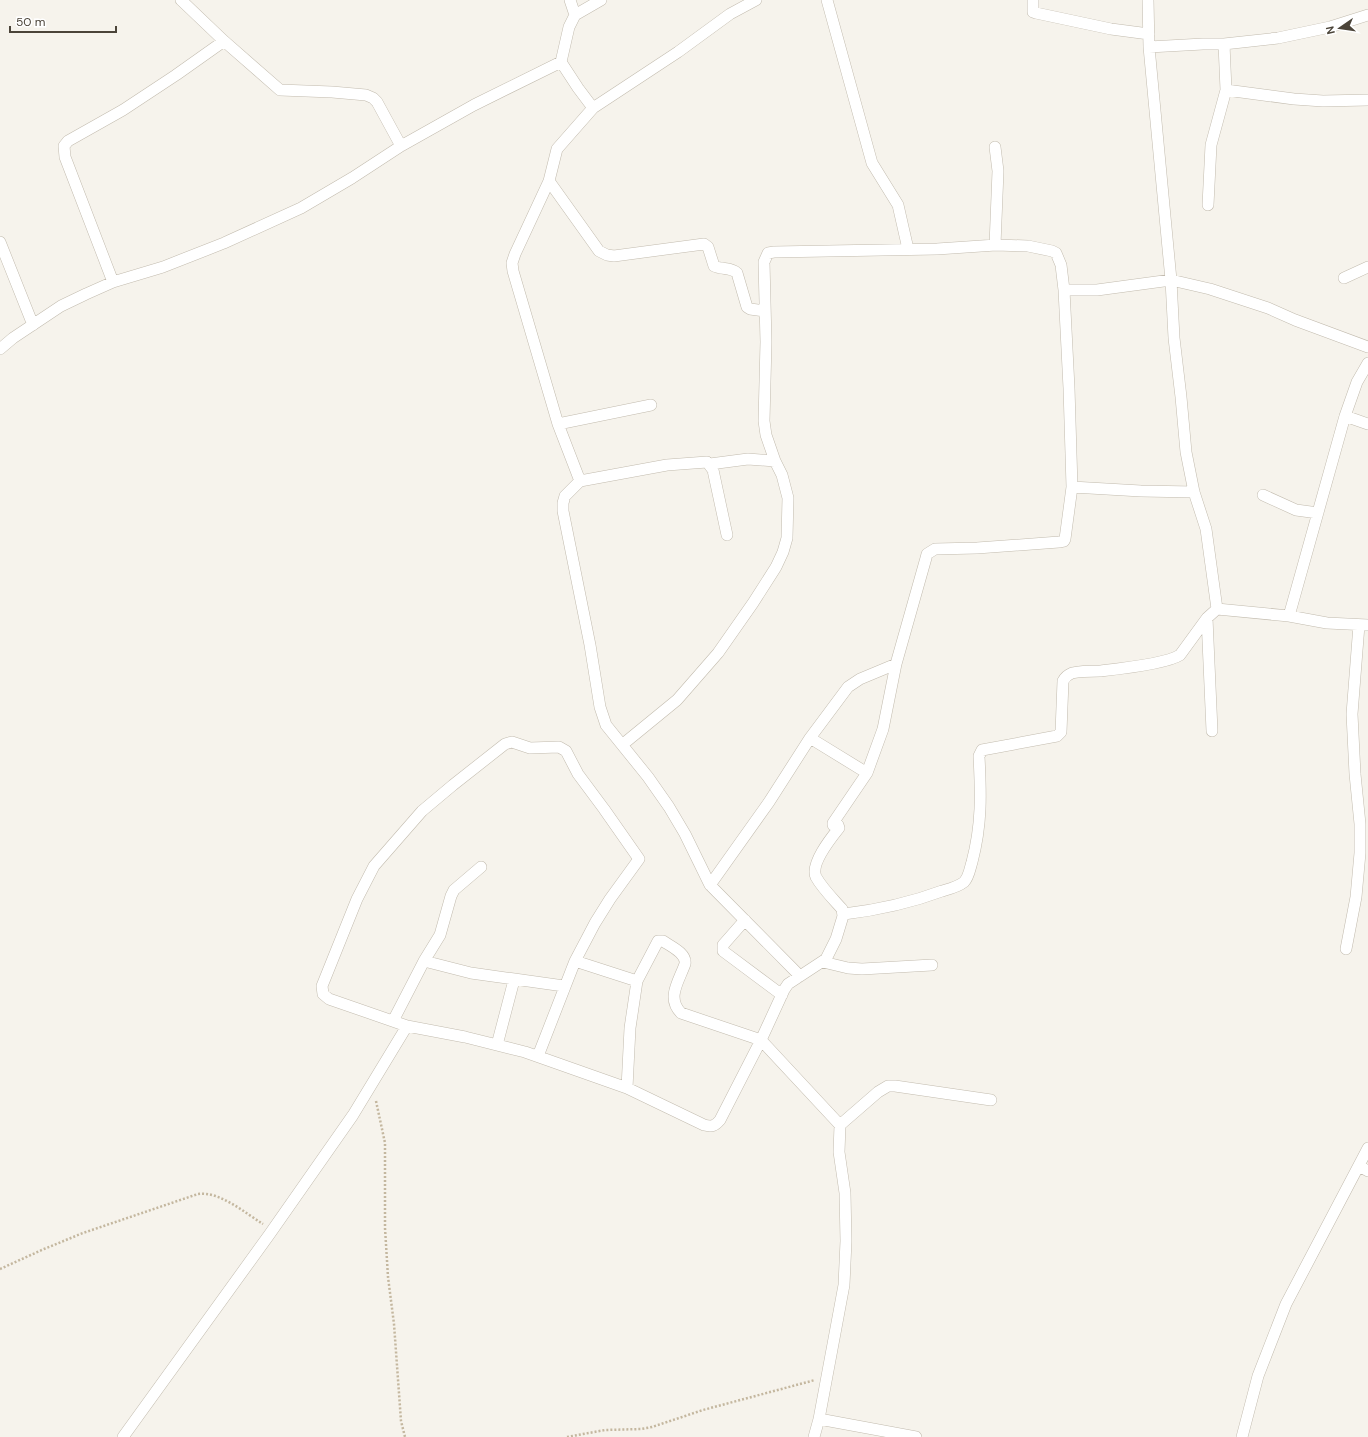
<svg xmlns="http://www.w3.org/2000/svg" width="1368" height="1437" viewBox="0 0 1368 1437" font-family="'DM Sans',sans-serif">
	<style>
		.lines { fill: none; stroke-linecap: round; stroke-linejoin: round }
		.street-casing { stroke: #c2bbae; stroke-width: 12 }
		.path { stroke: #c4b79f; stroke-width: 2.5; stroke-dasharray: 2 2; stroke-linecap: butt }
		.street { stroke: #fff; stroke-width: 11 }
	</style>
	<rect width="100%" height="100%" fill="#f6f3ec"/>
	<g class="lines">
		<g class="street-casing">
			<path id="street" d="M181 0 224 41 280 90 332 92 366 95 373 98 377 102 401 146 474 105 561 62
				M570 0 575 15
				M827 0 872 163 898 205 908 249
				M1033 0V12L1036 13 1111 29 1149 34
				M1148 0 1149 47 1171 280 1174 338 1181 397 1186 452 1194 492 1206 529 1217 609 1289 616 1327 623 1368 625
				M1149 47 1203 44H1224L1278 38 1330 27 1368 15
				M1226 90 1294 99 1323 101 1368 100
				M593 108 578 88 561 62 569 27 575 15 601 0
				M549 181 599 251 607 255 614 256 704 244 708 247 714 266C722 270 731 267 737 273L747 307 750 309 765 311
				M1208 205 1211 145 1226 90 1224 44
				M0 242 33 325
				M995 245 998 171 995 147
				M1344 278 1368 267
				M113 282 65 157 64 146 68 141 123 110 176 75 224 41
				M0 349 13 338 61 306 86 294 113 282 163 267 224 243 301 208 352 178 401 146
				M1345 416 1368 424
				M558 424 651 405
				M710 464 748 459 775 461
				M580 481 558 424 513 271 512 263 515 254 549 181 557 149 593 108 678 52 730 14 756 0
				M1072 487 1141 491 1194 492
				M1263 495 1296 510 1318 513
				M1289 616 1345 416 1357 382 1368 363
				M1207 618 1212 731
				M810 738 848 687 860 679 896 664 926 558 927 554 935 549 977 548 1059 542 1064 541 1065 539 1072 487 1069 388 1064 290
				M622 745 677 700 718 653 753 603 776 567 783 552 787 538 788 498 782 475 775 461 766 435 764 421 766 342 764 262 768 253 774 252 937 249 996 245 1028 246 1052 251 1056 253 1061 265 1064 290H1097L1171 280 1210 289 1268 308 1295 320 1368 347
				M867 773 883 729 896 664
				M710 885 685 834 669 807 648 777 606 725 600 707 590 645 563 511V503L565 496 580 481 667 465 707 462 713 470 727 535
				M844 914C877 910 910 903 942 891 949 889 958 887 964 882 969 877 970 868 972 862 982 824 981 794 979 756L982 750 1057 736 1061 732 1063 681C1065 677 1067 675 1072 673 1081 671 1091 671 1100 671 1118 669 1166 664 1180 655L1207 618 1217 609
				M745 920 723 945V951L782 995
				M1346 949 1356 897 1360 853V824L1355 774 1352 714 1359 625
				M424 961 440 935 451 896 454 890 481 867
				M823 962 848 968 862 969 932 965
				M393 1021 424 961 471 973 564 986
				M407 1026 329 999 323 994 322 986 357 899 374 866 422 811 453 785 505 744 512 742 530 748 559 747 566 751 578 774 604 809 639 859 610 899 595 923 575 961
				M497 1045 514 980
				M538 1056 575 961 637 981
				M627 1088 630 1028 637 981 658 941H663C670 946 687 953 685 964 679 981 666 998 681 1013L761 1040 784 990 788 984 826 959 836 939 843 916 842 909C834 900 822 888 816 877 810 864 831 838 839 828L838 825H833V823L867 773 810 738 769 802 710 885 800 976
				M840 1125 878 1092 888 1086H895L991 1100
				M1359 1166 1368 1171
				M123 1437 269 1235 353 1115 407 1026 465 1037 525 1052 627 1088 704 1125C712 1127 715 1126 720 1120L761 1040 840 1125 839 1152 845 1193 846 1241 844 1285 819 1419 916 1437
				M814 1437 819 1419
				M1242 1437 1258 1376 1286 1304 1368 1148"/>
		</g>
		<path class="path" d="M376 1101 385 1143V1228L388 1277 394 1324 401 1421 405 1437
			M0 1269 44 1249 83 1233 198 1194C220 1191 245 1213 263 1224
			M567 1437 605 1430 641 1429 652 1427 703 1410 815 1380"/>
		<use href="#street" class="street"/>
	</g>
	<g transform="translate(1340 28) rotate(257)" stroke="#ffffff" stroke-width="3" paint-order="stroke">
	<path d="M0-3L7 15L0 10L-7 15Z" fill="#4b4439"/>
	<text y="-6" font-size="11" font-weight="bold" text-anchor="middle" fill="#4b4439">N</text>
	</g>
	<path d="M10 26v6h106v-6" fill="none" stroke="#4b4439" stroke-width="2"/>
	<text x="16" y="26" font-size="12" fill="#4b4439" stroke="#ffffff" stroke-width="3" paint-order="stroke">50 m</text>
</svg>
